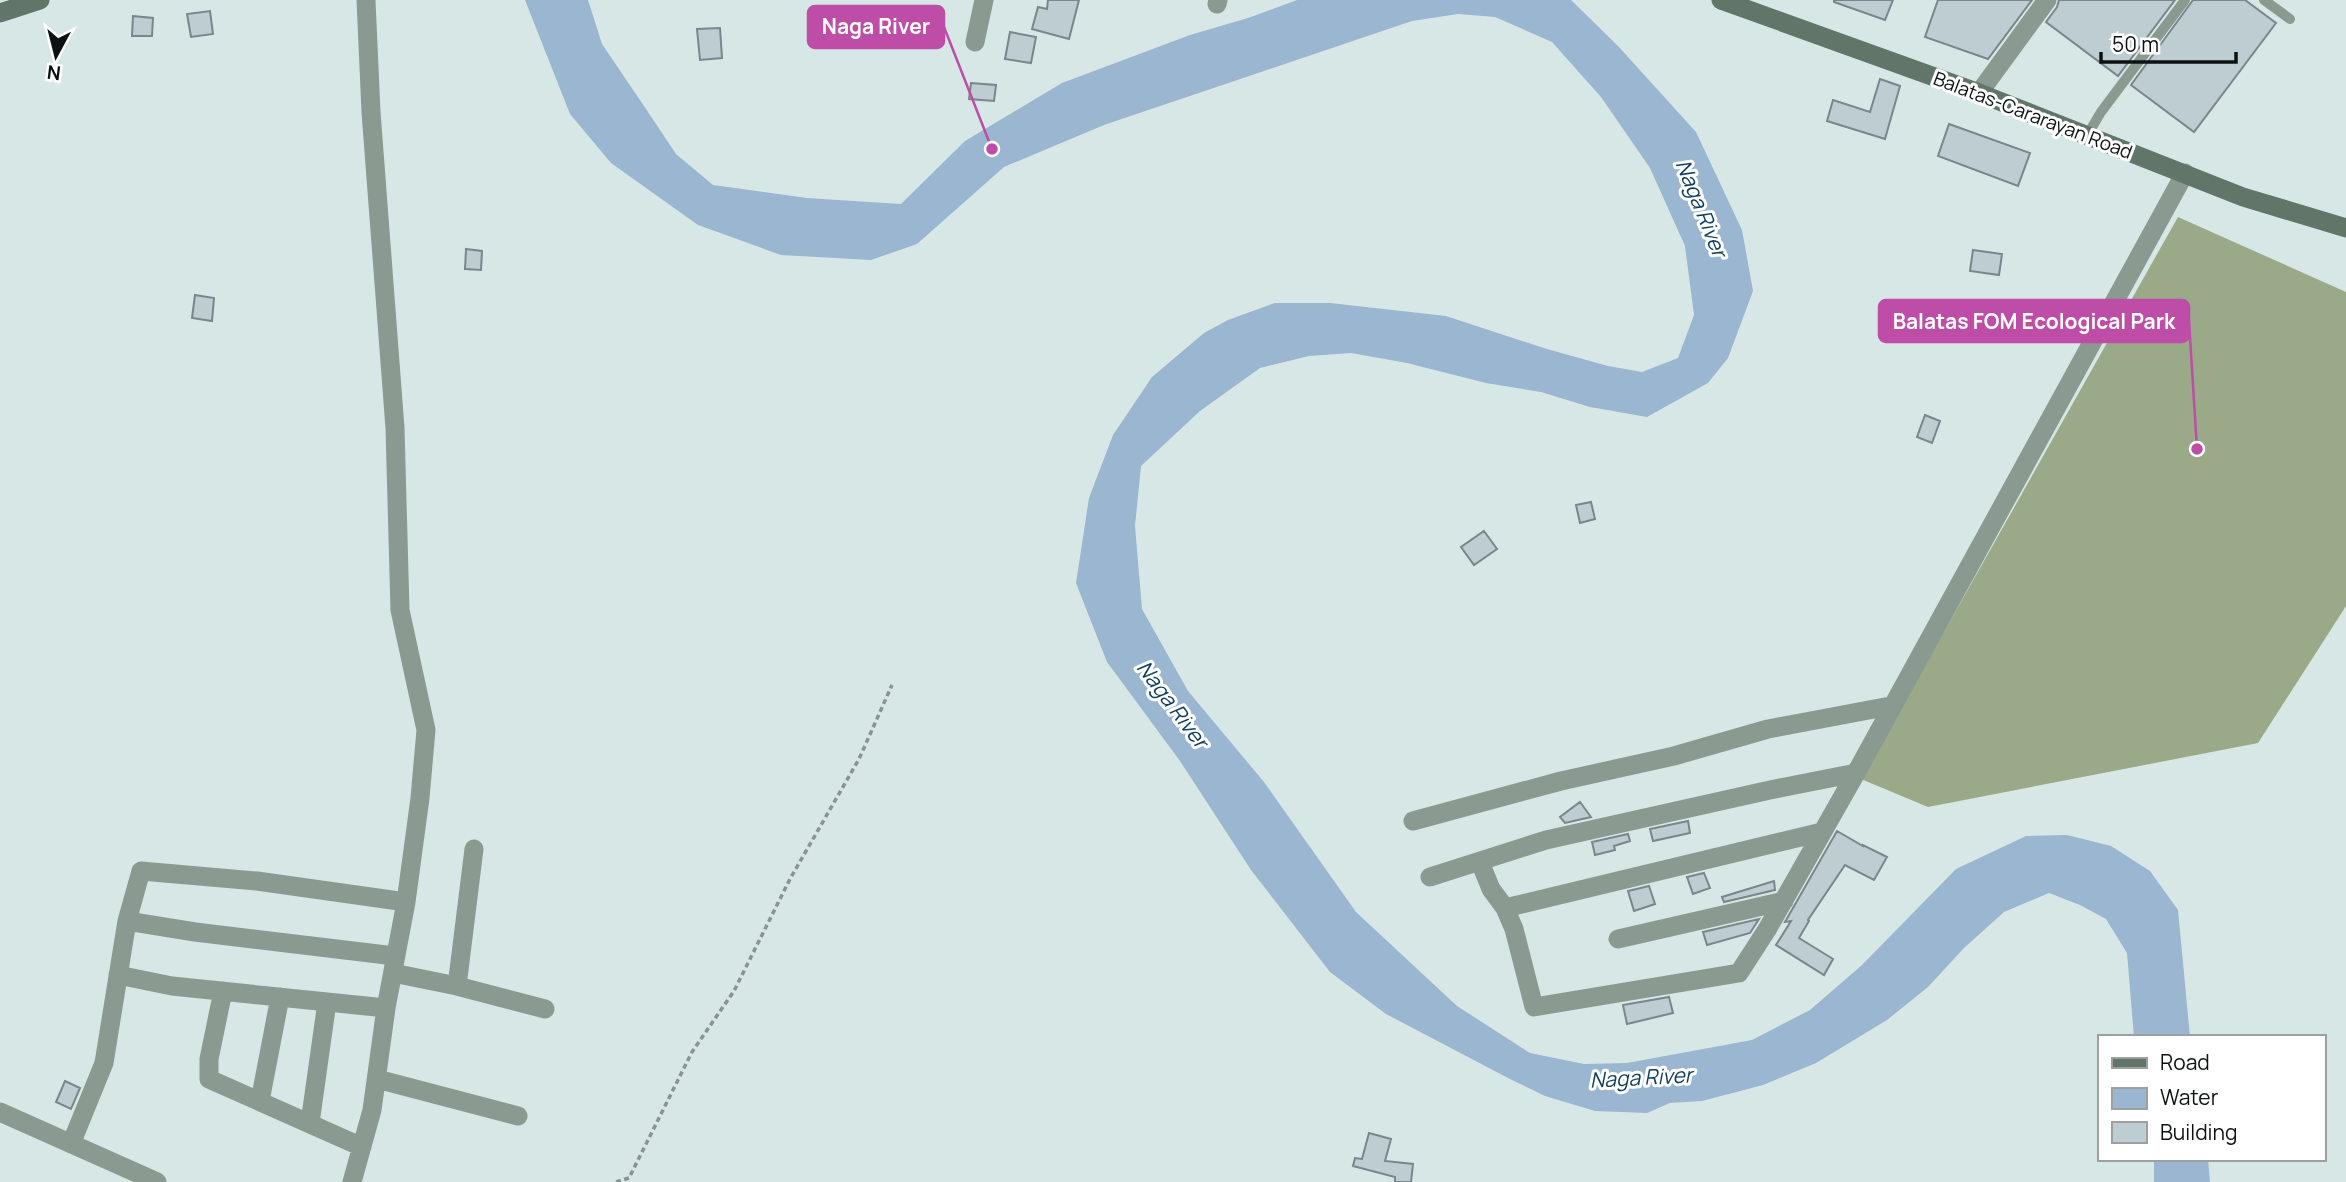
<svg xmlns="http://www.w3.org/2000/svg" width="2346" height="1182" viewBox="0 0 2346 1182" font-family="Manrope,sans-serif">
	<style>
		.forest { fill: #9aa988 }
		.water { fill: #9ab6d0 }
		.building { fill: #bdcdd1; stroke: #79878c; stroke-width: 2 }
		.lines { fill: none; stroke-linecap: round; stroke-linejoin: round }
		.path { stroke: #889493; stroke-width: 3.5; stroke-dasharray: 5 3.5; stroke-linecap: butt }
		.service { stroke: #8b9a90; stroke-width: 10 }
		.minor { stroke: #8b9a90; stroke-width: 19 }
		.secondary { stroke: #617669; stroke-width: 19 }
		.labels { text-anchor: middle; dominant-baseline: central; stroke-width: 6; stroke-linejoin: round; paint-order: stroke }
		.street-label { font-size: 19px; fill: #0c1211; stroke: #fff }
		.water-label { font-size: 21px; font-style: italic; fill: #0d3c5f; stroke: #fff }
		.leader { fill: none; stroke: #be4da8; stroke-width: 2.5 }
		.callout-dot { fill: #be4da8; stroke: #fff; stroke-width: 2.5 }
		.callout { fill: #be4da8; stroke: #be4da8; stroke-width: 2.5 }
		.callout-label { font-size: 21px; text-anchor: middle; font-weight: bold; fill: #fff }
	</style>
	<rect width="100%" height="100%" fill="#d7e7e5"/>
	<path class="forest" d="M2178 217 2346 292V606L2258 743 1928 807 1861 779Z"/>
	<path class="water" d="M525 0H588L602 44 644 106 676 154 713 185 807 198 901 204 965 141 1062 83 1190 35 1248 18 1297 0H1571L1618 46 1696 132 1742 230 1753 291 1728 358 1708 383 1647 417 1590 407 1541 392 1486 383 1407 363 1351 353 1309 356 1260 368 1200 411 1141 466 1135 526 1142 609 1188 691 1264 782 1356 912 1457 1006 1530 1053 1584 1064 1627 1063 1752 1040 1810 1010 1862 965 1956 869 2026 836 2067 835 2111 846 2150 871 2178 910 2190 1037H2134L2127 953 2106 919 2080 905 2049 893 2004 912 1964 948 1928 987 1887 1020 1816 1063 1763 1085 1702 1101 1670 1103 1647 1113 1595 1111 1545 1096 1508 1078 1386 1014 1330 972 1251 870 1180 761 1107 662 1076 583 1089 498 1113 435 1152 377 1204 333 1228 320 1275 303H1330L1446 316 1547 349 1608 366 1642 372 1678 358 1694 315 1685 246 1650 168 1601 97 1552 42 1495 17 1458 14 1412 21 1104 125 1004 167 917 244 871 260 781 255 698 225 611 163 570 114Z
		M2154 1159H2208L2210 1182H2154Z"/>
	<path class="building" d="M1048 0H1079L1069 39 1032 29 1038 7 1047 9Z
		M1834 0H1893L1885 20 1834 2Z
		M1938 0H2032L1988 59 1925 37Z
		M2059 0H2175L2118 76 2046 22 2057 7Z
		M2193 0H2245L2276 23 2194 132 2131 85Z
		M210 11 213 34 191 37 187 14Z
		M133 16 153 18 152 36H132Z
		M720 28 722 58 700 60 697 29Z
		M1010 32 1036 37 1031 63 1005 59Z
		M1880 79 1900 86 1885 139 1827 121 1833 100 1870 112Z
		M971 83 996 85 994 101 969 99Z
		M1949 124 2030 153 2018 186 1938 156Z
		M466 249 482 251 481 270 465 269Z
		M1973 250 2002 254 1999 275 1970 271Z
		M195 295 214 298 212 321 192 318Z
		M1925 415 1940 421 1932 443 1917 437Z
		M1591 502 1595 519 1580 523 1576 505Z
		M1484 531 1497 549 1474 565 1461 547Z
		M1580 802 1591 817 1565 823 1560 817Z
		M1688 821 1690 833 1653 841 1650 829Z
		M1837 831 1863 846V845L1887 857 1874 880 1845 865 1808 920 1809 921 1799 938 1833 959 1824 975 1776 945 1791 921 1785 922Z
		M1628 834 1630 841 1614 846 1615 850 1595 855 1592 842Z
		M1704 873 1710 888 1693 894 1687 877Z
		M1774 881 1775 890 1724 902 1722 897Z
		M1649 886 1655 904 1634 911 1628 891Z
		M1759 919 1750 933 1707 945 1703 932Z
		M1669 997 1673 1013 1627 1024 1623 1005Z
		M65 1081 80 1088 71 1109 56 1102Z
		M1369 1133 1391 1139 1385 1161 1413 1164 1411 1182H1395V1177L1353 1166 1355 1158 1362 1159Z"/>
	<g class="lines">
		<path class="path" d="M616 1182 629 1178 692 1052 734 991 790 879 859 759 892 685"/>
		<path class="service" d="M2264 0 2290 19
			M2088 134 2101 112 2185 0"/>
		<path class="minor" d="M366 0 371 112 395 428 400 610 426 730 420 798 406 902
			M1217 4 1218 0
			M975 42 984 0
			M1979 93 2047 0
			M1413 821 1561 781 1674 756 1768 729 1890 706
			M1480 862 1491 889 1505 908 1822 832
			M1430 877 1546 840 1770 790 1856 773
			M1505 908 1514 929 1534 1007 1739 973 1768 928 1856 773 2185 173
			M127 921 141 871 257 881 406 902 386 1008 372 1110 352 1182
			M1618 939 1784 901
			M393 973 457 986 545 1009
			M118 975 172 986 386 1008
			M457 986 474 849
			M223 991 209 1059V1079L362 1147
			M377 1079 518 1116
			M260 1101 280 997
			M0 1112 157 1182
			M310 1123 327 1002
			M71 1144 104 1063 127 921 195 932 395 956"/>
		<path class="secondary" d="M1721 0 1979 93 2243 197 2346 228
			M0 13 40 0"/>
	</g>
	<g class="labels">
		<g class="street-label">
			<text transform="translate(2033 115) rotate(21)">Balatas-Cararayan Road</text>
		</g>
		<g class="water-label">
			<text transform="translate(1702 208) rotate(68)">Naga River</text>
			<text transform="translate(1173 704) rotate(53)">Naga River</text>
			<text transform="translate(1641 1077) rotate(-3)">Naga River</text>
		</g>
	</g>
	<path class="leader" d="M992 149L944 27M2197 449L2189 321"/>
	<g class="callout-dot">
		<circle cx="992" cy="149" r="7"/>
		<circle cx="2197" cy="449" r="7"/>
	</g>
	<g class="callout">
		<rect x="808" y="6" width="136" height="42" rx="7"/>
		<rect x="1879" y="300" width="310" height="42" rx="7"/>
	</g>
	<g class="callout-label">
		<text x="876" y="34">Naga River</text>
		<text x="2034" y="329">Balatas FOM Ecological Park</text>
	</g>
	<rect x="2098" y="1035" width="228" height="126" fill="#ffffff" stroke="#9ea0a0" stroke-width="2"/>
	<rect x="2112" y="1058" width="35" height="10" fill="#617669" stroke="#9ea0a0" stroke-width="2"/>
	<text x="2160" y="1070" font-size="21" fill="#0c1211">Road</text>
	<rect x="2112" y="1088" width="35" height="21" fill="#9ab6d0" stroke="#9ea0a0" stroke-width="2"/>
	<text x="2160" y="1105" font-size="21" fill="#0c1211">Water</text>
	<rect x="2112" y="1122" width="35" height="21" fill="#bdcdd1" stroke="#9ea0a0" stroke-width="2"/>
	<text x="2160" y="1140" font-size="21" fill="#0c1211">Building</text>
	<g transform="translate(56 56) rotate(187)" stroke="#ffffff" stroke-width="5" paint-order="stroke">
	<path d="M0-5L12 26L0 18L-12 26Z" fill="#0c1211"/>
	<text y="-10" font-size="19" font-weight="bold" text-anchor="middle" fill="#0c1211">N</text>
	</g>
	<path d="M2101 52v10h135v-10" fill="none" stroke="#0c1211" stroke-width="3.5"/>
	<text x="2112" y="52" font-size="21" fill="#0c1211" stroke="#ffffff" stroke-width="5" paint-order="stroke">50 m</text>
</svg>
